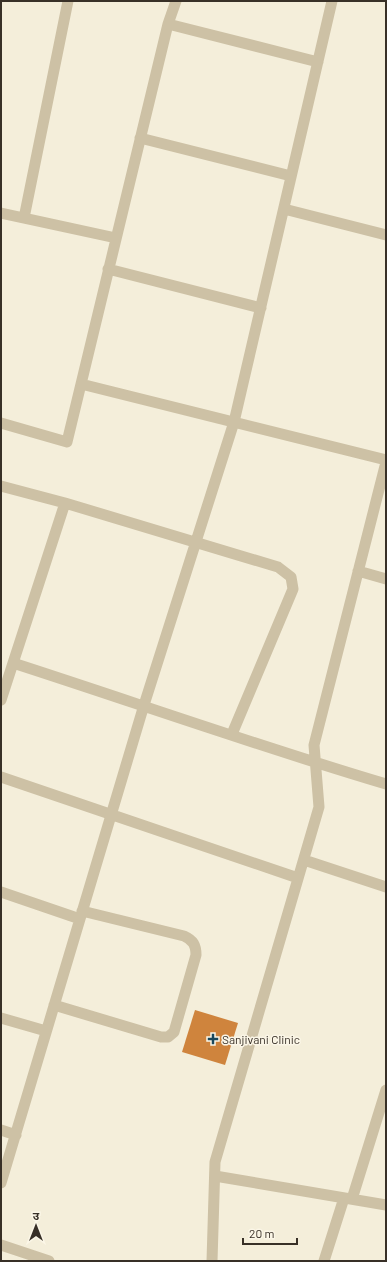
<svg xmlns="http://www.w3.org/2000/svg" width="387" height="1262" viewBox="0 0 387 1262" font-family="Barlow,'Noto Sans Devanagari',sans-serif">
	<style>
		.building { fill: #cf843d }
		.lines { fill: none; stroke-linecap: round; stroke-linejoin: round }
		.minor { stroke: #cdc1a5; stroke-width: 11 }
		.poi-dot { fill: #19485c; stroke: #fbf6e7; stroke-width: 1.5 }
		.labels { text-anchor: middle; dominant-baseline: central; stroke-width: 3; stroke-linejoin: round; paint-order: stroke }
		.poi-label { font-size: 12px; fill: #383027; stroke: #fbf6e7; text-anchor: start }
	</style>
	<rect width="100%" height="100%" fill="#f4eeda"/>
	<path class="building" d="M195 1010 238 1023 225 1065 182 1052Z"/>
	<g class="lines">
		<path class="minor" d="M168 24 318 62
			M140 138 291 176
			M284 209 386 235
			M1 213 116 238
			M24 218 68 1
			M108 269 261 308
			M81 384 386 460
			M1 423 67 442 168 24 176 1
			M1 486 65 503
			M358 571 386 579
			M13 663C137 703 261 747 386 784
			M1 700 65 503 278 567 291 577 293 589 232 734
			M1 777 298 878
			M304 860 386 887
			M1 892 80 919
			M54 1005 161 1037H168L174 1032 196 955C196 945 193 940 184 936L82 911
			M1 1018 46 1031
			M1 1130 16 1135
			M215 1176 386 1205
			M1 1183 144 705 234 422 332 1
			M352 1199 386 1090
			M1 1245 49 1261
			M212 1261 215 1162 319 807 314 745 386 462
			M324 1261 344 1198"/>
	</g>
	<path class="poi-dot" d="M211 1033h4v4h4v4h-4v4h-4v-4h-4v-4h4z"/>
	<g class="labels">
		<g class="poi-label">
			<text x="222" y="1039">Sanjivani Clinic</text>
		</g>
	</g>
	<rect width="387" height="1262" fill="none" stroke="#383027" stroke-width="4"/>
	<g transform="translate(36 1226)" stroke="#fbf6e7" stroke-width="3" paint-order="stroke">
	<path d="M0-3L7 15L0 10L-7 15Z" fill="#383027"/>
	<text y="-6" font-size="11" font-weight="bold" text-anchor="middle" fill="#383027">उ</text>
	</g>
	<path d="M243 1238v6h54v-6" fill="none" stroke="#383027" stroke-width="2"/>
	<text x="249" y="1238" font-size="12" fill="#383027" stroke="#fbf6e7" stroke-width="3" paint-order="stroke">20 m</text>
</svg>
